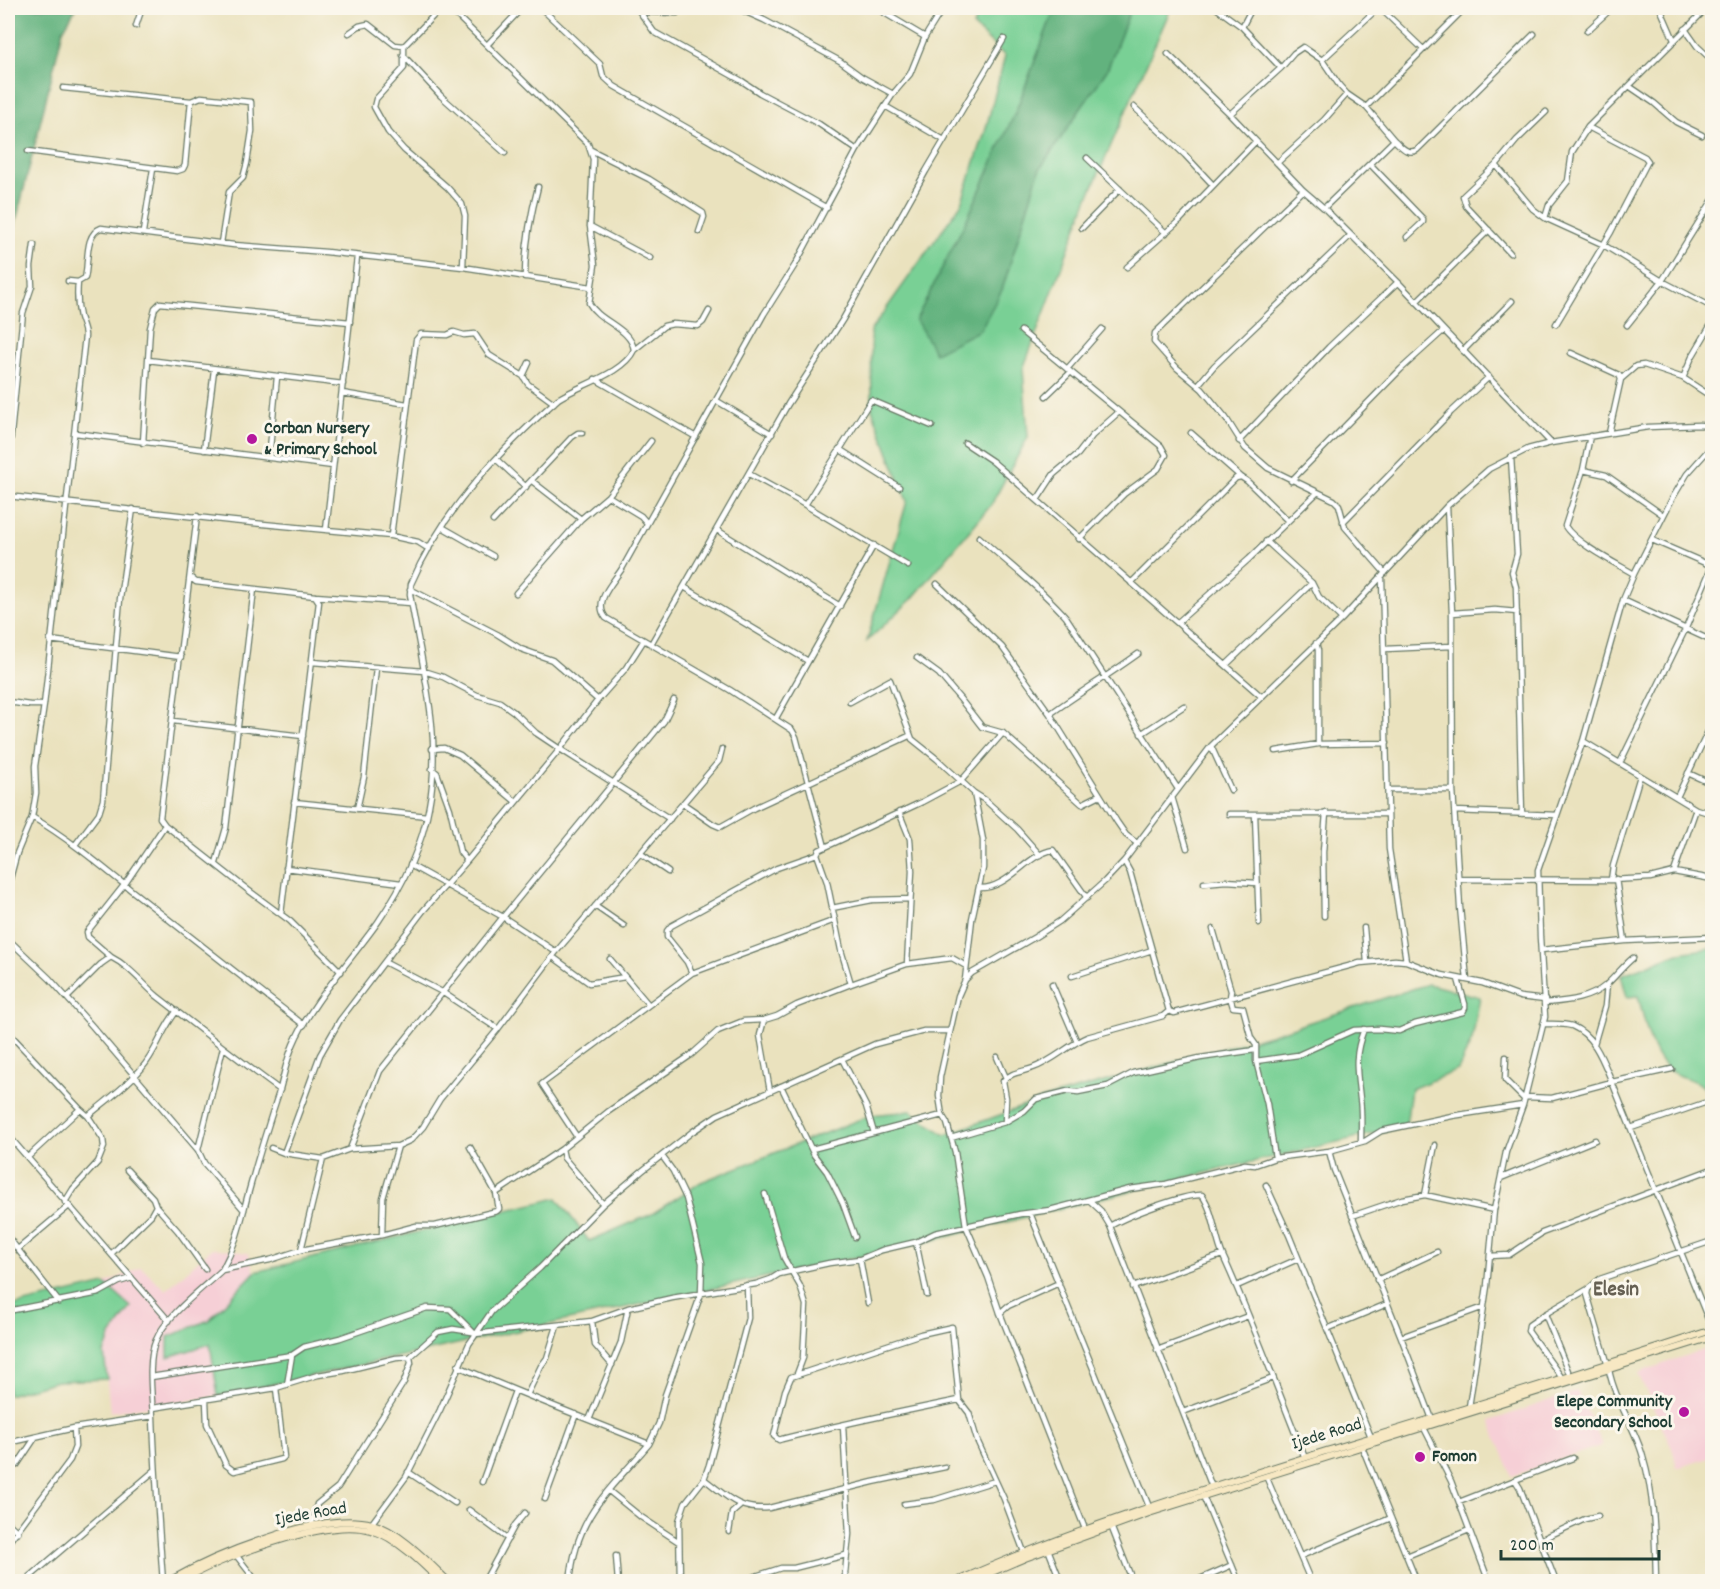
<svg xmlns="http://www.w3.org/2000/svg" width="1720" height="1589" viewBox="0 0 1720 1589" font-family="Dekko,sans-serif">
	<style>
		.built { fill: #f6cfd6 }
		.green { fill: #79d095; stroke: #4c8664; stroke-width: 1.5 }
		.forest { fill: #62b27e; stroke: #407859; stroke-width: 1.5 }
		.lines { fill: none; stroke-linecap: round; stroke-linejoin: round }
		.minor-casing { stroke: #667764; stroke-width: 7 }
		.secondary-casing { stroke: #667764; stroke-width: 8 }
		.minor { stroke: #fff; stroke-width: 4.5 }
		.secondary { stroke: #f7e8c3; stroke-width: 6 }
		.poi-dot { fill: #b5179e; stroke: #fbf7ec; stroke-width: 2 }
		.labels { text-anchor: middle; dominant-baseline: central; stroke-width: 6; stroke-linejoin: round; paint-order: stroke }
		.poi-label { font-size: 18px; font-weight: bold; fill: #1f3d34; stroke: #fbf7ec; text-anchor: start }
		.street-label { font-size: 18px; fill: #1f3d34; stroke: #fbf7ec }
		.quarter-label { font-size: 21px; font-weight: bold; fill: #666053; stroke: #fbf7ec }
	</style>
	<rect width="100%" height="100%" fill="#fbf7ec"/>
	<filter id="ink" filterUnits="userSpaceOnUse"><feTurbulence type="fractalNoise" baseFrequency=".0167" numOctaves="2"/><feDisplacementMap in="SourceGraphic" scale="12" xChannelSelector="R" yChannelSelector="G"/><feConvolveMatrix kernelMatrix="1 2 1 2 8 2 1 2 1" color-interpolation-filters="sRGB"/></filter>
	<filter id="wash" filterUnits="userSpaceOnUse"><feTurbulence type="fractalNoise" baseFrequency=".008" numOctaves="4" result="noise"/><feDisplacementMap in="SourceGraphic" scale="24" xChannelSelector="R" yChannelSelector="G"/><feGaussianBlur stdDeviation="1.35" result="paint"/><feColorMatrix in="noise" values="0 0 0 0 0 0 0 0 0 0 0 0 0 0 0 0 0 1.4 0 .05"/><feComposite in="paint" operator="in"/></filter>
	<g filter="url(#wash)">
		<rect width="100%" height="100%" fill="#eae2be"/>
		<path class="built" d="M212 1248 248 1253 255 1272 209 1320 168 1338 210 1344 218 1396 110 1412 104 1353 110 1337 131 1307 105 1284 141 1267 166 1290Z
			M1712 1346V1457L1677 1468 1673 1451 1638 1373Z
			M1577 1391 1603 1445 1512 1476 1490 1421Z"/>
		<path class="green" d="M983 8H1055L1016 111 968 217 916 320 1002 290 1039 170 1107 70 1131 8H1171L1087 200 1023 369 1028 437 991 505 912 599 867 641 907 501 872 409 871 330 961 204 985 132 1005 56 973 26Z
			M1712 948V1100C1699 1075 1693 1084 1672 1072 1650 1059 1645 1019 1638 996L1627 997 1621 975 1679 953Z
			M1428 984 1480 997 1472 1040 1458 1070 1411 1089 1406 1126 1175 1180 922 1243 218 1396 210 1344 168 1357V1337L209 1320 255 1272 557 1198 589 1241 652 1214 701 1182 871 1115 911 1111 945 1135 1047 1098 1270 1035Z
			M105 1284 131 1307 110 1337 104 1353 107 1379 57 1381 8 1395V1307Z"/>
		<path class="forest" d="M8 8H76L63 30 8 254Z
			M1055 8H1131L1107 70 1039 170 1002 290 980 330 935 353 916 320 968 217 1016 111Z"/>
	</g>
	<g filter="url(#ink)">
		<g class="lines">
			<g class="minor-casing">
				<path id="minor" d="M441 8 404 46V68L376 99 374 107 388 132 404 150 447 187 462 204 465 216 463 267
					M541 8 600 64 603 76 614 86 827 208
					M637 8 654 32 742 81 760 93 819 124 857 150
					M737 8 764 20 840 61 862 77 893 94
					M876 8 925 37
					M1216 8 1242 27 1281 68 1230 114
					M1380 8 1423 49
					M1660 8 1674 40
					M1707 8 1588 127 1572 152 1568 181 1549 205 1545 218 1602 244 1662 281 1712 307
					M642 12 677 13
					M136 26 142 8
					M1242 27 1252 8
					M1685 29 1697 46 1712 60
					M1587 31 1612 8
					M349 33 359 26 368 24 395 45 404 46
					M487 45 522 8
					M1168 54 1230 114 1303 190 1324 208 1398 282 1551 443
					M403 55 441 96 505 153
					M1322 60 1378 8
					M1281 68 1294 53 1303 47 1322 60 1339 85 1347 94 1366 107 1394 140
					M1629 86 1654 103 1676 122 1702 135
					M63 88 191 101 201 97 251 102 252 131 247 163 243 178 229 192 221 243
					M885 106 944 140
					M1134 107 1185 155 1213 185
					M1366 107 1465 8
					M591 150 649 179 703 213 704 217 699 232
					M28 151 177 171 183 169 185 165 191 101
					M1087 158 1166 233
					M1277 163 1324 120 1347 94
					M1370 164 1423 219V222L1407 237
					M1496 165 1533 209 1545 218
					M1303 190 1155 333 1154 342 1177 368 1202 389 1226 418 1245 448 1268 468 1334 500 1339 505 1345 527 1385 573
					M1324 208 1394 140C1402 147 1407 155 1417 150L1534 34
					M590 226 650 258
					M1082 228 1120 189
					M143 232 153 169
					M1510 253 1466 206 1463 196 1496 165 1517 140 1546 112
					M1127 267 1180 220 1256 141
					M525 277C525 246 530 217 538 187
					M68 281 78 282 85 278C89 263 84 234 101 228L234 245 326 252 463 267 591 287
					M1416 302 1489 230
					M1712 323 1692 357 1683 378 1712 397
					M1556 324 1611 232 1648 161 1645 157 1588 127
					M1627 325 1662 281 1712 201
					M1021 331 1161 446 1166 455 1158 469 1124 494 1079 539
					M634 350 664 326 673 324 698 326 703 322 709 311
					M1463 351 1512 301
					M1571 353 1619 375 1621 379 1609 433
					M148 360 343 384
					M1067 369 1102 329
					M523 376 529 363
					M595 379 696 437
					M1621 379 1636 366 1644 365 1683 378
					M1198 385 1214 366 1351 235
					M342 393 407 404
					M1046 396 1071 372
					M717 401 772 434
					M1119 412 1092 436 1078 454 1054 474 1037 500 1262 697
					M75 433 333 466
					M1191 433 1241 477
					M1590 436 1583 470 1565 526C1575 543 1617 564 1634 574
					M1239 441 1329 347 1398 282
					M143 443 150 328 155 308 160 303 350 322
					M965 443 992 461 1037 500
					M839 449 899 487
					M204 450 214 370
					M1511 457 1517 554 1512 572 1516 587 1522 814
					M269 458 277 377
					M496 459 526 487
					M8 465 23 313 32 286 31 267 34 245
					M1583 470 1606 475 1663 515
					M749 474 795 499 908 566
					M532 481 581 519
					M1291 481 1401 369 1443 331
					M8 496 232 521 391 536 418 542 429 549
					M608 496 641 516 647 523
					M805 505 871 400 932 426
					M1447 506 1452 613 1453 790 1460 907 1467 980
					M197 516 160 818 165 825 248 890 290 921 341 972
					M493 521 572 437 578 433H582
					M1343 522 1451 412 1489 377
					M442 527 493 556
					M326 530 357 257
					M717 530 840 606
					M391 536 416 340 421 334 447 335 454 332 464 335 475 334 489 355 523 376 528 384 554 403
					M979 537C1008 564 1040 587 1066 617L1178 789
					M1652 540 1712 566
					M1266 541 1312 583 1319 597 1342 619
					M191 578 196 582 315 596 411 603
					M1382 578 1389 849 1406 961
					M1131 583 1236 478 1241 477 1247 481 1288 521
					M937 584 1002 647 1050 714 1117 822 1126 835 1138 844
					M684 587 808 661
					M410 589 497 634 521 649 552 660 598 700
					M516 593 581 519 608 496 651 441
					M1623 600 1712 641
					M1452 613 1495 610 1517 612
					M1178 622 1249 559 1317 493
					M50 640 181 657
					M1316 643 1318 650V744
					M651 644 788 404 843 319 926 171 1004 39
					M1385 649 1451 646
					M917 658 939 674 961 700 982 727 1003 733 1082 804 1100 795
					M312 662 424 671 443 677 477 695 500 702 514 712 536 733 560 749 670 819
					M1226 665 1312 583
					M8 702 30 705H44
					M850 702 890 680 912 739 937 759 974 793 985 800 1017 829 1040 855
					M1050 714C1079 693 1109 675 1138 654
					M776 718 874 545
					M173 721 303 736
					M1141 734 1184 706
					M1583 741 1696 809 1712 814
					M1211 746 1231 790
					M432 749 444 748 460 755 515 801
					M1276 751 1318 744 1387 743
					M1620 763 1686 628 1712 566
					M432 769 437 773 450 809 460 852 467 861
					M1688 773 1712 784
					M1388 790H1453
					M1172 797 1187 848
					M1677 797 1712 723
					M294 802 427 816
					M684 804 713 824 720 827 754 808 909 736
					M357 809 364 777 376 668
					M1455 811 1557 815
					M899 812 910 839 912 871 907 964
					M1229 814H1388
					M1255 815 1259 923
					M32 817C68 838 99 864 131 890 189 935 246 981 304 1025
					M75 845 99 813 103 800 120 599 133 509
					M825 847 796 737 792 730 730 690 606 618C592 601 615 581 623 567L764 314 795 265 857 150 893 94 910 74 925 37 943 8
					M640 853 668 872
					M1124 861 1130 872 1169 1011 1174 1013 1360 963 1395 960 1406 961 1442 975 1482 983 1520 997 1545 1000
					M216 863 226 828 254 589
					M410 865 503 917 556 952
					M286 868 401 883
					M1674 872 1696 809
					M1459 879 1611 880 1650 878 1674 872 1712 879
					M1616 879 1625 941
					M1611 880 1613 866 1640 776
					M1204 883 1226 881 1257 883
					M8 886 17 853 32 817 36 793 35 766 44 705 85 336C85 329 82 324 80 317 77 305 77 293 78 282
					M979 888C1007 890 1027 854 1053 850L1087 898
					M595 906 624 926
					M832 908 872 900 910 899
					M281 914 319 602 315 596
					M1324 916 1323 852 1326 813
					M1364 928 1367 962
					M1213 929 1231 991 1230 997 1233 1007 1243 1008 1251 1038 1256 1045V1061L1267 1104 1275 1158
					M8 939 50 979 93 1027 198 1150 204 1163 244 1210
					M1541 950 1625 941 1712 937
					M111 957 88 937 87 932 125 884 165 825
					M553 957 589 983 625 977
					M610 959 648 1004
					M386 963 442 992 498 1029
					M966 966 952 958 907 964 851 984 841 950 827 882 817 854 819 850 922 802 961 781 1003 733
					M692 973 687 962 667 937V931L671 926 777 868 817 854
					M1072 976 1152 950
					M965 980 972 919 983 868V840L974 793
					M1052 984 1077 1042
					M67 998 101 964 111 957C129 966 142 983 157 996 198 1028 238 1059 280 1090
					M1545 1003C1566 1001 1589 1000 1606 985 1616 976 1623 966 1633 958
					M764 1020 760 1035 770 1091
					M1543 1024C1552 1024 1563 1023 1572 1026 1595 1036 1603 1061 1612 1082L1672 1069
					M8 1032 80 1109
					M1594 1044 1605 1006 1607 984
					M997 1057 1006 1078
					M1506 1057 1505 1080 1524 1099
					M842 1059 866 1106 874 1133
					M1256 1061 1298 1055 1354 1030 1379 1029 1399 1031 1415 1024 1463 1012 1465 1008V1004L1458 979
					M781 1086 814 1155 827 1172 843 1204 855 1237
					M1525 1097 1552 1098 1612 1082 1712 1329
					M1005 1122 1006 1098 1003 1081C1011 1072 1022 1072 1033 1068 1053 1061 1068 1045 1087 1037L1163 1016 1169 1011
					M1631 1128 1707 1102
					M8 1135 169 1321
					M577 1137 542 1084 692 973 835 920
					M951 1138 1005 1122 1024 1111 1036 1099 1068 1091 1078 1092 1108 1086 1133 1073 1200 1058 1255 1050
					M1361 1142C1361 1128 1362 1113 1360 1099 1357 1071 1353 1058 1364 1029
					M271 1148 284 1153 323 1159 350 1149 398 1146 411 1140 423 1127 440 1099 498 1029 556 952 719 761 722 749
					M350 1149 380 1071 503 917 664 721 674 700
					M812 1149 942 1115
					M198 1150 223 1048
					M1329 1151 1334 1170 1401 1337 1432 1419
					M284 1153 320 1055 340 1020 423 911 467 861 560 749 598 700 626 668 644 640
					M28 1157 80 1109 88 1116C106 1101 127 1086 142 1068 157 1051 162 1028 177 1011
					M1501 1178 1595 1140
					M1266 1185 1289 1235 1371 1437
					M496 1193 562 1149
					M765 1194 784 1258 800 1286 806 1305 803 1358 797 1374
					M1425 1195 1435 1145
					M1089 1200 1101 1211 1110 1226 1212 1487
					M65 1202 73 1189 98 1162 104 1147 103 1139 88 1116
					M603 1204 564 1158 562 1149 609 1111 691 1055 718 1031 743 1021 764 1020 777 1016 797 1005 851 984
					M156 1206 178 1231 205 1269
					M1030 1213 1150 1509
					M1352 1216 1402 1199 1425 1195 1494 1210
					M1110 1226C1127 1216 1183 1194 1202 1195 1214 1212 1215 1238 1223 1256 1253 1322 1278 1391 1305 1458
					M382 1235 383 1198 398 1146
					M8 1237 59 1302
					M916 1242 927 1295
					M18 1249 69 1206
					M301 1250 323 1159
					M111 1254 151 1215 156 1206 153 1198 127 1170
					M1490 1256 1509 1255 1542 1233 1712 1169
					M860 1259 868 1303
					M222 1270 270 1260 301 1250 382 1235 416 1226H435L497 1211 499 1209 496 1193 470 1147
					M1377 1280 1437 1252
					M1237 1286 1298 1259
					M1133 1287 1222 1255
					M8 1311 99 1293 119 1282 132 1278
					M1000 1313 1008 1306 1059 1283
					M1545 1314 1529 1325 1528 1331 1562 1378
					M592 1321 595 1345 612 1365
					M1327 1329 1387 1304
					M1401 1337 1484 1307
					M1157 1350 1248 1316
					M1608 1365 1587 1294 1588 1289 1600 1279 1712 1241
					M458 1366C521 1394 585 1418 649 1444
					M1609 1370C1615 1401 1635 1427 1643 1457 1655 1497 1655 1540 1656 1582
					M1570 1376 1545 1314 1588 1289
					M151 1377 292 1355 304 1347 340 1338 427 1308 450 1309 475 1334 592 1321 628 1308 672 1298 756 1284 771 1279 779 1274 829 1263 860 1259 882 1250 916 1242 935 1233 1020 1214 1050 1210 1130 1189 1166 1184 1245 1164 1255 1165 1275 1158 1329 1151 1365 1141 1381 1131 1452 1116 1523 1105
					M287 1385 292 1355
					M527 1395 541 1366 547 1358 557 1326
					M959 1400C900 1412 841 1424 782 1439L779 1440 774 1436 785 1391 791 1377 921 1334 952 1327 959 1400 969 1413 977 1440 1004 1499 1024 1552
					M206 1401 207 1424 226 1465 234 1471 282 1459 284 1457 276 1388
					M1469 1407 1487 1286 1494 1210 1506 1152 1523 1105 1545 1017 1540 937 1538 870 1583 741 1623 600 1634 574 1672 499 1687 474 1712 446
					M153 1408 276 1388 318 1375 343 1371 396 1358 410 1357 438 1332 453 1329 472 1332
					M1183 1412 1273 1378
					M589 1420 621 1342 628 1308
					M843 1426 849 1534 845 1574 847 1582
					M1424 1428 1451 1481 1489 1582
					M8 1443 74 1428 153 1416
					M1362 1447 1417 1582
					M17 1465 35 1438
					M408 1472 455 1503
					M1266 1476 1311 1582
					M704 1479C727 1496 738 1511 769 1508L873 1482 945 1467
					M1515 1480 1573 1458
					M482 1482 515 1391
					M609 1491 641 1517 679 1542
					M1203 1496 1239 1582
					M545 1499 576 1414
					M1459 1502 1515 1480 1520 1488 1556 1582
					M904 1504 934 1500 995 1481
					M469 1510 508 1539
					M8 1523 18 1532
					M372 1523 406 1477 440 1410 469 1344 492 1311 540 1268 603 1204 642 1171 692 1132 717 1115 746 1102 875 1044 924 1031H950
					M1111 1526 1133 1582
					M311 1527 317 1504 338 1487 404 1382 411 1363 410 1357
					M1085 1529 1000 1313 988 1277 966 1226 955 1152 947 1123 942 1115 939 1096 940 1077 958 996 965 980 972 973 1035 937 1060 921 1105 881 1124 861 1211 746 1342 619 1447 506 1489 469 1528 449 1551 443 1648 427 1699 425 1712 426
					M729 1532 732 1513 740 1506
					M1540 1540 1585 1519 1598 1516
					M8 1543 70 1460 75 1447 74 1428
					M1048 1549 1061 1582
					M236 1555 257 1582
					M616 1556 618 1582
					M1301 1556 1391 1518
					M1407 1556 1469 1530
					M24 1582 154 1471
					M163 1582C159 1527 155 1472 153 1417 152 1395 147 1360 156 1340 165 1317 203 1288 222 1270 236 1245 240 1225 247 1198 257 1161 268 1125 280 1089 284 1074 287 1059 293 1045 310 1004 352 959 378 922 402 887 422 847 429 806 443 736 421 663 410 594L411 584C442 511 499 451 558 399 579 385 623 374 634 350 631 328 599 322 589 303L595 265 590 226 593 159 588 144 449 8
					M484 1582 515 1525 525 1513
					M570 1582C576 1515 608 1492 649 1444L659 1423 665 1395 701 1294 702 1263 686 1198 673 1171 662 1156
					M680 1582 679 1521 685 1503 704 1479 709 1465 748 1318 747 1285
					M737 1582 781 1568H794L846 1555
					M1193 1582 1232 1565"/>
			</g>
			<g class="secondary-casing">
				<path id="secondary" d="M167 1582C213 1556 321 1510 372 1524 400 1531 428 1562 449 1582
					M179 1582C219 1558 326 1517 371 1530 396 1537 423 1564 441 1582
					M955 1582C1078 1527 1207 1488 1336 1448 1462 1410 1587 1371 1712 1330
					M969 1582 1025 1558 1149 1513 1712 1337"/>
			</g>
			<use href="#minor" class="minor"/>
			<use href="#secondary" class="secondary"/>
		</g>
	</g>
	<g class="poi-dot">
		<circle cx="252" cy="439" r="6"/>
		<circle cx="1684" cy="1412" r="6"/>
		<circle cx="1420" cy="1457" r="6"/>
	</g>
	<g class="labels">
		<g class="poi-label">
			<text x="264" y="429">Corban Nursery<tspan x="264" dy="21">&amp; Primary School</tspan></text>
			<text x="1672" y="1402" text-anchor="end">Elepe Community<tspan x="1672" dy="21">Secondary School</tspan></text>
			<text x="1432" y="1457">Fomon</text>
		</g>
		<g class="street-label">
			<text transform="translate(1327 1435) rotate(-17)">Ijede Road</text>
			<text transform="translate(311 1515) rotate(-10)">Ijede Road</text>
		</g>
		<g class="quarter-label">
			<text x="1616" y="1291">Elesin</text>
		</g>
	</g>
	<rect width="1720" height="1589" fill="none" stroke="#fbf7ec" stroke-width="30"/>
	<path d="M1501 1550v9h158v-9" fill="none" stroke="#1f3d34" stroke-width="3"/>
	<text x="1510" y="1550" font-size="18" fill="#1f3d34" stroke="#fbf7ec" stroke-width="4.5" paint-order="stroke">200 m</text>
</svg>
